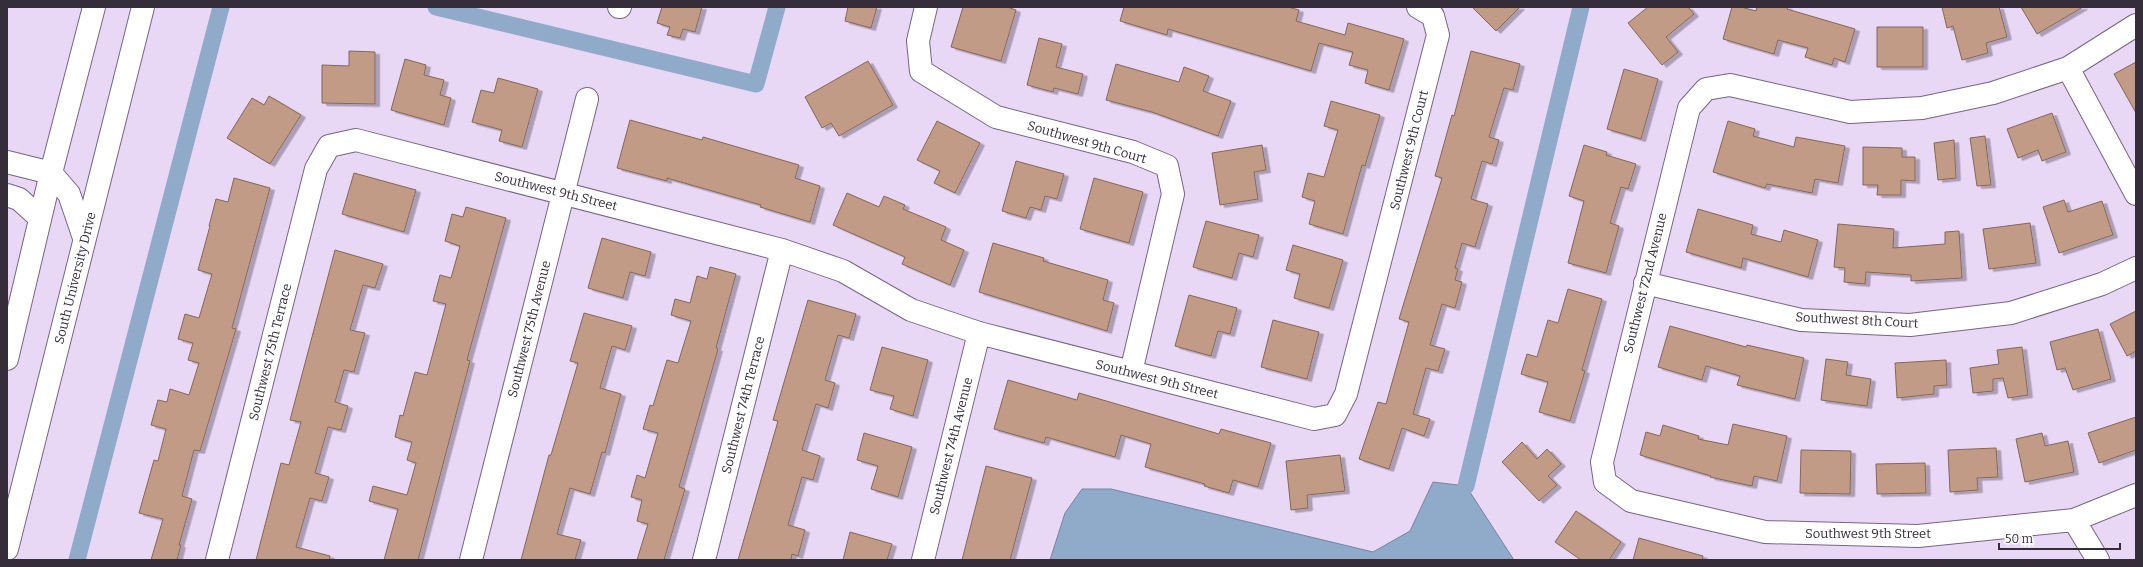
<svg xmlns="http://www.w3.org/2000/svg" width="2143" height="567" viewBox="0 0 2143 567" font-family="Bitter,serif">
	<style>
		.water { fill: #90aac9; stroke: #75859e }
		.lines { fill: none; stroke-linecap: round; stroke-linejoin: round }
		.canal { stroke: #90aac9; stroke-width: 17 }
		.building { fill: #c19b86; stroke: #856756; filter: url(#shadow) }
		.minor-casing { stroke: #766682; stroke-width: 24 }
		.major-casing { stroke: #766682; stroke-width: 24 }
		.minor { stroke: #fff; stroke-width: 22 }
		.major { stroke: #fff; stroke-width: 22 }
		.labels { text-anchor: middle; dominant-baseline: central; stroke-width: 3; stroke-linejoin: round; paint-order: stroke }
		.street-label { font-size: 13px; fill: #352e3a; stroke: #fff }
	</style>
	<defs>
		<filter id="shadow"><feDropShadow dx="4.5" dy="2.5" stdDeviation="0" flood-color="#0004"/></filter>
	</defs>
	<rect width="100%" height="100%" fill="#e9d7f6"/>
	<path class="water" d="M1433 482 1466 486 1514 560H1050L1065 513 1082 489H1111L1373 552 1410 531Z"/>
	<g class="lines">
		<path class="canal" d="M436 7 756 84 777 7
			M1466 486 1581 7
			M77 560 221 7"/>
	</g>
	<path class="building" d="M662 7H702L695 32 683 29 680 38 667 35 670 27 657 23Z
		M848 7H877L871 28 845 21Z
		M963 7H1007L1016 10 1001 61 951 47Z
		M1124 7H1288L1299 10 1296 21 1345 35 1348 23 1404 39 1389 90 1365 83 1368 70 1349 65 1353 52 1319 43 1311 71 1168 29 1167 35 1120 21Z
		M1472 7H1520L1496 31Z
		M1648 7H1688L1694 14 1666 37 1678 52 1662 65 1628 23Z
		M1732 7H1741L1756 11 1757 7H1788L1787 9 1855 29 1845 62 1834 58 1832 65 1805 57 1808 48 1778 40 1774 54 1723 39Z
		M1942 7H1999L2007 37 1986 43 1988 53 1962 60 1953 26 1947 28Z
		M2021 7H2083L2037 34Z
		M1877 27H1923V67H1877Z
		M1039 38 1062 44 1056 67 1083 74 1078 94 1054 88 1053 92 1027 85Z
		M349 51 375 52V104L322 103V65L349 66Z
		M1471 51 1520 64 1513 90 1504 88 1489 137 1499 140 1492 164 1482 161 1471 199 1488 204 1475 247 1462 243 1455 268 1458 269 1455 280 1462 282 1455 308 1442 304 1430 345 1445 349 1438 371 1426 368 1413 414 1430 419 1424 436 1402 428 1389 469 1359 459 1378 402 1386 404 1409 322 1399 319 1442 178 1435 176 1452 115 1454 116Z
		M405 59 426 65 424 75 444 80 440 95 451 98 444 125 391 110Z
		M868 61 893 105 839 136 831 123 822 128 805 97Z
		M2136 62V113L2114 74Z
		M1116 64 1179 82 1184 67 1209 76 1203 91 1231 101 1218 136 1152 112 1106 100Z
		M1624 69 1658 79 1641 139 1607 129Z
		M498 78 538 89 522 147 499 141 502 130 472 122 481 90 494 93Z
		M269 96 301 115 270 164 227 138 252 98 264 105Z
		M1331 101 1380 115 1365 166 1362 165 1343 234 1309 224 1315 201 1302 197 1308 173 1324 177 1338 130 1324 126Z
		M2052 113 2066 152 2042 161 2038 150 2018 158 2007 129Z
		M630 120 702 140 703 137 799 165 795 178 820 186 810 222 760 207 761 205 667 178V181L617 168Z
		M937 121 980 143 955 193 934 183 940 171 917 160Z
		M1728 121 1755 129 1753 136 1794 147 1796 137 1845 146 1838 183 1815 179 1812 193 1767 184 1765 188 1713 172Z
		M1985 136 1991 185 1977 186 1970 138Z
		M1954 140 1956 178 1938 180 1934 143Z
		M1262 145 1266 170 1254 172 1258 199 1220 205 1212 153Z
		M1584 145 1607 152 1606 155 1636 164 1628 189 1621 187 1610 223 1619 226 1606 273 1568 263 1584 201 1569 196Z
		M1863 147 1902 148V157H1915V181L1901 180V195H1877L1878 185H1863Z
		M1016 161 1064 174 1057 199 1045 196 1041 210 1030 207 1026 218 1002 211Z
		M354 173 416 190 404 232 342 214Z
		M234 178 270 188 232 328 236 329 200 451 194 450 182 496 192 499 179 545H181L177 560H151L163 519 139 513 154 460 158 461 166 429 151 425 158 400 167 402 170 389 189 395 199 363 188 360 193 343 178 339 185 314 199 318 212 274 198 270 210 226H209L216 199 228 202Z
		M1094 178 1143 192 1129 243 1080 229Z
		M847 193 879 207 884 196 905 205 903 209 946 227 941 240 964 250 950 285 902 264 905 257 833 225Z
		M2064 200 2068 212 2102 201 2113 235 2059 253 2043 207Z
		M466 207 506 218 467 360 470 361 418 560H384L398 509 369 501 373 486 407 495 416 463 407 460 412 442 395 437 400 415 403 416 415 372 427 375 446 304 433 301 440 275 451 278 460 246 445 241 452 214 463 217Z
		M1698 209 1753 225 1751 234 1781 242 1784 230 1818 240 1808 277 1743 258 1741 268 1686 252Z
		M1206 221 1259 235 1253 257 1239 253 1232 278 1193 267Z
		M2030 223 2036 263 1989 269 1983 229Z
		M1838 224 1894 229 1893 248 1945 244V232L1959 231 1962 278 1911 281V275L1866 272 1865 284 1844 282 1845 268 1834 267Z
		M602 238 651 252 645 276 630 272 623 298 588 288Z
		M993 243 1044 258 1043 261 1108 280 1103 300 1114 303 1107 331 979 292Z
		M1293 245 1343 260 1329 308 1294 298 1300 274 1286 270Z
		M335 250 383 264 375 288 363 285 350 330 365 333 354 372 344 370 335 402 348 406 341 430 328 427 315 473 329 477 322 501 310 498 296 547 330 556 329 560H256L281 463 289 465 301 422 290 420Z
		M710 267 736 274 716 348 718 349 679 487 685 489 664 560H637L648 524 637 521 642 500 631 497 637 475 645 478 658 433 643 429 650 405 653 406 667 360 678 363 691 321 671 315 675 299 690 303 697 276 707 279Z
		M1568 289 1602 299 1582 370 1585 371 1570 421 1539 412 1548 382 1521 374 1527 354 1537 357 1548 320 1558 323Z
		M1189 295 1237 308 1230 334 1218 331 1211 356 1175 346Z
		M808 300 856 314 849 338 838 335 825 380 835 383 828 408 816 404 802 450 820 456 813 480 802 477 788 525 805 530 798 556 792 554 791 560H738L778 421 773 420Z
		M2136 311V351L2127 356 2110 324Z
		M584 313 632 326 625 350 612 346 600 388 621 394 605 453 602 452 590 494 570 488 557 534 581 540 575 560H521L549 455H551L578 363 570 361Z
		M1273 320 1319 332 1307 379 1261 367Z
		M1670 326 1746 347 1747 345 1804 358 1795 399 1737 385 1740 376 1706 366 1702 380 1658 367Z
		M2098 329 2111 379 2073 390 2065 368 2057 370 2050 342Z
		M882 347 928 360 913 416 890 409 894 396 870 390Z
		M2022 347 2028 395 2008 398 2003 378 1993 379V391L1973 393 1970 368 1999 364 1997 350Z
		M1826 359 1848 362 1846 375 1871 379 1867 406 1821 400Z
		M1946 360 1947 385 1934 386V394L1897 398 1895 363Z
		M1008 380 1077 400 1079 393 1219 434 1221 429 1271 443 1258 487 1233 480 1229 493 1204 486 1205 484 1145 467 1151 444 1121 435 1115 457 1046 437 1044 443 994 429Z
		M2136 417V450L2099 463 2088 433Z
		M1733 424 1787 436 1777 481 1754 476 1752 486 1710 477 1711 476 1640 455 1646 432 1660 436 1663 425 1699 436 1698 439 1728 445Z
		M864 433 912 447 898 497 871 489 878 466 857 460Z
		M2042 433 2045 446 2068 441 2074 472 2025 482 2016 439Z
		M1522 442 1537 459 1547 449 1561 464 1548 476 1557 485 1539 501 1502 462Z
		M1996 448 1998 477 1977 478 1978 490 1950 492 1948 450Z
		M1801 450 1851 451 1850 494 1800 493Z
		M1340 455 1345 491 1307 495 1308 508 1291 510 1286 461Z
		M1925 463 1926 493 1877 494 1876 464Z
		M986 466 1032 478 1010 560H962Z
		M1576 511 1621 542 1609 560H1581L1555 542Z
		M850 532 892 544 887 560H843Z
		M1639 538 1703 556 1702 560H1633Z"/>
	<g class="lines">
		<g class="minor-casing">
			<path id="minor" d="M619 7H620
				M926 7 918 41 921 71 996 117 1133 152 1167 166 1173 194 1131 372
				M2136 25 2068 68 1993 93 1922 108 1850 112 1730 85 1706 89 1689 108 1602 462 1605 482 1631 501 1765 532 1918 536 2074 520 2136 495
				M2068 68 2136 194
				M7 162 51 173
				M7 195 19 199 40 218
				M1645 283 1801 320 1910 325 2011 313 2102 284 2136 268
				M2074 520 2098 560
				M217 560 316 169 329 146 356 140 782 250 843 271 911 310 979 333 1314 419 1335 415 1346 394 1438 35 1433 16 1418 7
				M471 560 587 99
				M704 560 782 250
				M923 560 979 333"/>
		</g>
		<g class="major-casing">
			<path id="major" d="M51 173 69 194 84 238
				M7 359 51 173 94 7
				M7 549 143 7"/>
		</g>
		<use href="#minor" class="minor"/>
		<use href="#major" class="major"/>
	</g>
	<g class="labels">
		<g class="street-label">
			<text transform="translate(1087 142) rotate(16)">Southwest 9th Court</text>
			<text transform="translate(1409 150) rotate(-76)">Southwest 9th Court</text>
			<text transform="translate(556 191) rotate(14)">Southwest 9th Street</text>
			<text transform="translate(75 278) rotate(-76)">South University Drive</text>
			<text transform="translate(1645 283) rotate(-76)">Southwest 72nd Avenue</text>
			<text transform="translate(1857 320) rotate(3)">Southwest 8th Court</text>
			<text transform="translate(529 329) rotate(-76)">Southwest 75th Avenue</text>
			<text transform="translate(270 352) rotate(-76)">Southwest 75th Terrace</text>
			<text transform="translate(1157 379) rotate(14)">Southwest 9th Street</text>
			<text transform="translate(743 405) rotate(-76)">Southwest 74th Terrace</text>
			<text transform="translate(951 446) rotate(-76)">Southwest 74th Avenue</text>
			<text x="1868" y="533">Southwest 9th Street</text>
		</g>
	</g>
	<rect width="2143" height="567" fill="none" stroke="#352e3a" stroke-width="16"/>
	<path d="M1999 543v6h121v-6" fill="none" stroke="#352e3a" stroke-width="2"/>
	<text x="2005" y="543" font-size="12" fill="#352e3a" stroke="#ffffff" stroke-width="3" paint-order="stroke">50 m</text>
</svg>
